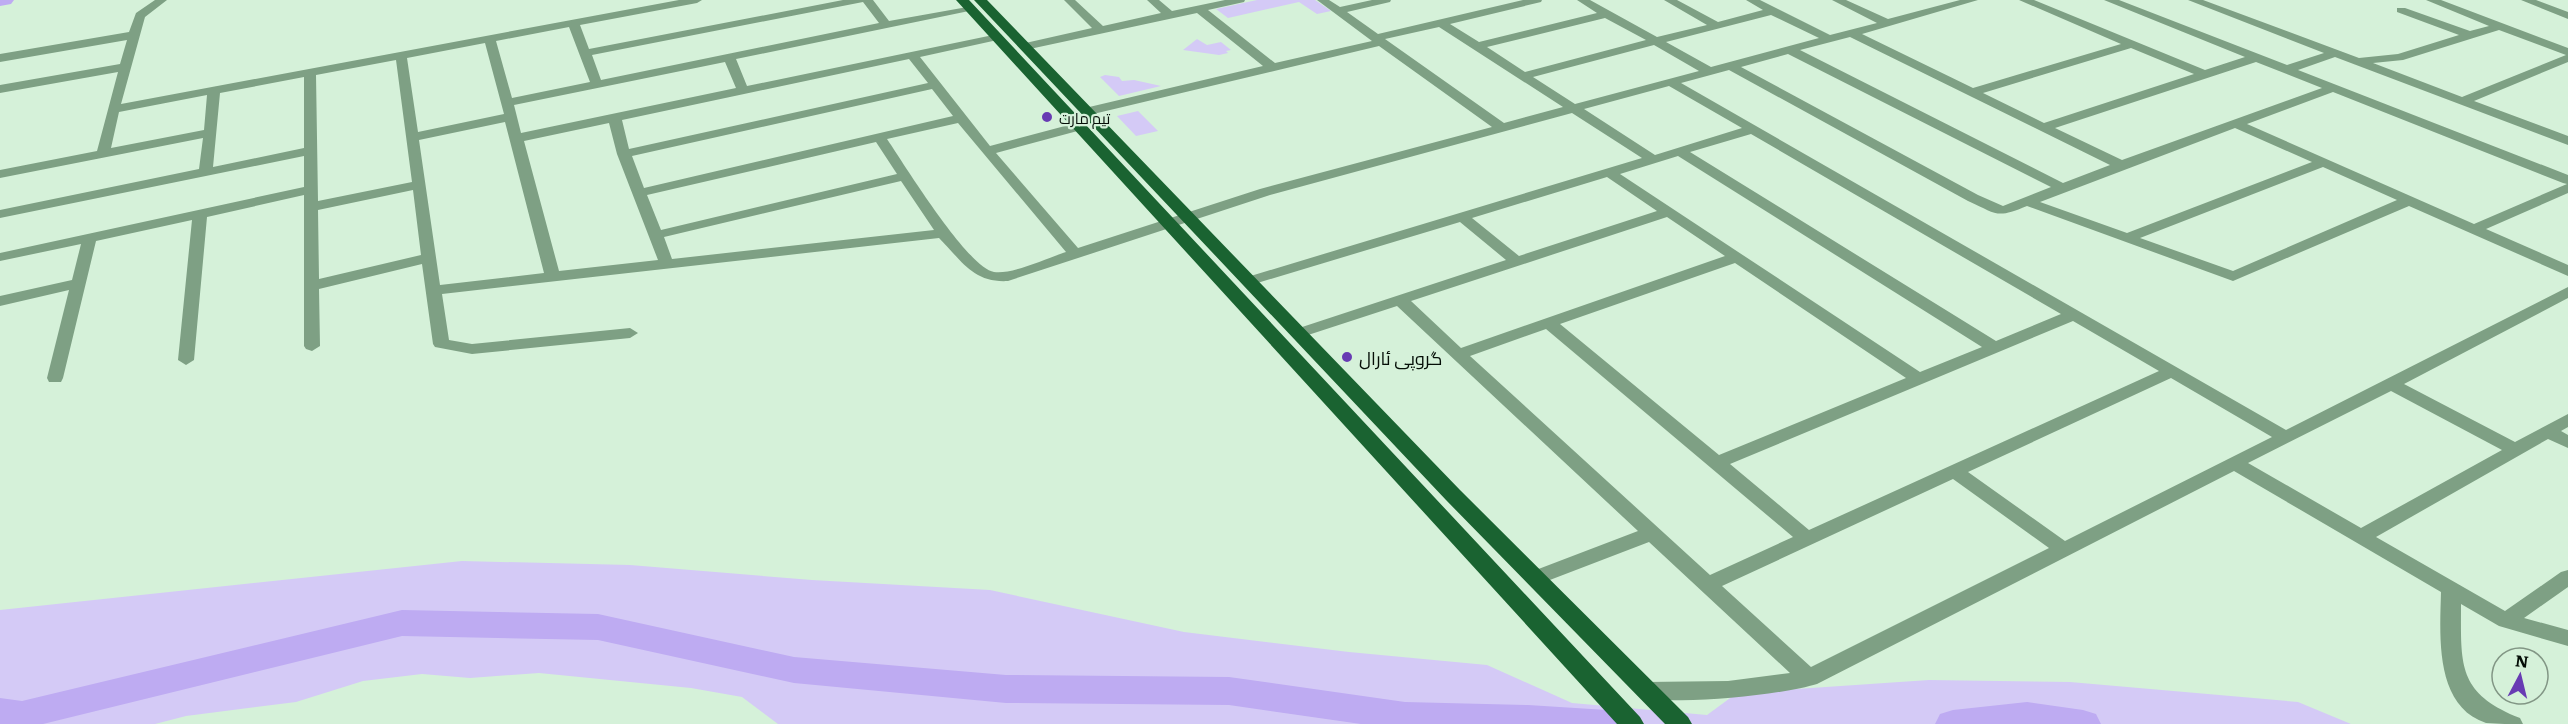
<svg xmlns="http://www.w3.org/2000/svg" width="2568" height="724" viewBox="0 0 2568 724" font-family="Literata,Cairo,serif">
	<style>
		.green { fill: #d4caf6 }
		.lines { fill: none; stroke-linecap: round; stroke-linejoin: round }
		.river { fill: #beabf2; fill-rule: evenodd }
		.minor { fill: #7ea084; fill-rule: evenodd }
		.major { fill: #1a6331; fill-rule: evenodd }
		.poi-dot { fill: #683bb3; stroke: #d5f1d9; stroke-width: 2 }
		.labels { text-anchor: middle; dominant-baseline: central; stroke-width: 4.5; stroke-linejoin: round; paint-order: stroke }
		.far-poi-label { font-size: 15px; fill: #050e07; stroke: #d5f1d9; text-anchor: start }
		.poi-label { font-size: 18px; fill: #050e07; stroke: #d5f1d9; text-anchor: start }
	</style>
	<rect width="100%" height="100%" fill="#d5f1d9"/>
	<path class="green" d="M1257 0H1315L1331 11 1317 14 1299 2 1228 18 1216 9Z
		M1197 39 1207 45 1221 42 1231 50 1226 51 1228 53 1219 55 1183 50Z
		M1105 75 1119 77 1122 81 1134 80 1161 86 1119 96 1100 77Z
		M1138 111 1158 131 1136 136 1117 116Z
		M462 561 630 565 812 580 990 590 1184 632 1349 652 1487 665 1572 703 1707 715 1737 693 1929 680 2070 682 2298 702 2351 724H778L742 697 691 688 539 673 470 678 422 674 363 681 296 702 186 716 155 724H0V610Z"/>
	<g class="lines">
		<path class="river" d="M0 0H14L11 4 0 6Z
			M402 610 598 614 794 657 1006 675 1229 677 1405 702 1528 705 1607 710 1620 714 1625 724H1361L1229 705 1006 703 794 683 598 640 402 636 43 724H0V698L22 701Z
			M2027 702 2083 710 2096 714 2101 724H1935L1940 714 1953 710Z"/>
		<path class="minor" d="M155 0H167L145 17 121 104 679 0H702L697 3 580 25 589 49 843 0H873L889 21 973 6 975 8 969 11 736 59 747 86 998 34 1002 35V39L920 57 990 146 1080 122 1085 123 1086 126 1085 129 996 153 1078 248 1260 189 1492 127 1379 46 1089 115 1085 114 1083 111 1085 108 1263 66 1197 13 1025 50 1021 48V44L1092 28 1064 0H1075L1103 26 1161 13 1147 0H1159L1172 11 1225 0H1245L1244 2 1208 10 1275 63 1372 41 1317 0H1329L1340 7 1372 0H1391L1390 2 1347 12 1378 34 1523 0H1542L1541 2 1450 24 1479 42 1597 13 1577 0H1590L1657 37 1707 25 1664 0H1677L1718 22 1763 10 1746 0H1760L1830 35 1877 23 1832 0H1846L1888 19 1960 0H1978L1862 34 1973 88 2121 44 2019 0H2034L2205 70 2245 57 2104 0H2119L2287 65 2324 53 2188 0H2203L2359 58 2398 54 2459 35 2397 12V8H2405L2470 31 2489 26 2426 0H2441L2568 48V62L2474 101 2568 136V145L2335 57 2298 70 2568 175V193L2486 229 2568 265V276L2409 206 2233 281 2027 206C1996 219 1997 214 1968 201L1729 70 1681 83 2286 430 2568 287V298L2404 384 2515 442 2568 414V427L2561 431 2568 435V448L2548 439 2376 537 2505 611 2561 572 2568 570V587L2524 618 2568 630V646L2499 626 2461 604C2461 665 2457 693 2520 718L2523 724C2512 724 2497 724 2486 723 2434 706 2440 635 2441 592L2234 471 1817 684C1781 695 1673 707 1638 696L1635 690 1638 684 1646 682 1728 681 1790 673 1649 542 1542 583 1535 585 1528 583 1525 578 1528 573 1638 531 1397 306 1305 336 1299 338 1291 333 1293 330 1506 260 1460 222 1254 284 1249 286 1241 281 1244 278 1642 158 1572 113 1270 195 1008 281C973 283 962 261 939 238L442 294 449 340 472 344 630 328 638 333 630 338 472 354 435 347 433 344 422 264 319 289 320 346 312 351 306 349 304 346V195L207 217 194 360 186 365 178 360 192 220 96 241 63 378 61 382H49L47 378 69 290 0 306V296L72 280 81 244 0 261V253L304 187V156L0 218V210L199 169 203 138 0 178V170L97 151 118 72 0 93V85L120 64 127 40 0 62V54L129 32 136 13ZM863 2 879 23 601 80 592 55ZM1771 15 1819 38 1711 67 1666 42ZM1605 18 1646 40 1525 72 1487 47ZM569 27 590 82 512 98 496 41ZM1439 27 1563 107 1504 123 1385 39ZM2499 30 2566 55 2462 97 2373 63 2403 60ZM1850 37 2110 165 2063 183 1800 50ZM485 43 504 114 418 132 407 58ZM1654 45 1699 71 1575 104 1533 77ZM2131 48 2194 74 2044 123 1983 93ZM1788 54 2051 187 2003 206 1978 195 1741 67ZM909 59 928 83 629 149 622 120ZM396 60 412 182 318 201 316 75ZM725 62 736 88 521 133 514 105ZM2256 62 2322 88 2122 160 2055 128ZM304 77V148L213 167 220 93ZM1669 86 1742 128 1655 155 1584 109ZM932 89 953 116 644 188 632 156ZM2333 92 2563 183 2567 184 2474 224 2247 124ZM207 95 204 130 111 148 119 112ZM505 122 544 273 440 285 419 140ZM609 123 617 154 658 260 559 271 524 141ZM958 123 1066 252C1048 258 1011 275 994 272 968 268 904 164 887 139ZM2235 128 2312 162 2127 233 2040 202ZM1751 134 2061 314 1996 341 1690 152ZM876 142 897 174 661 230 647 195ZM1678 156 1982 347 1920 372 1620 174ZM2323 167 2397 200 2233 271 2140 238ZM1607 177 1657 211 1519 256 1472 218ZM901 181 934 230 672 259 664 237ZM413 190 421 255 319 279 318 210ZM1667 217 1725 256 1461 348 1411 301ZM1735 263 1906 378 1719 455 1560 324ZM2073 321 2159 371 1809 530 1730 464ZM1546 329 1793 537 1710 575 1470 356ZM2171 378 2272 437 2065 541 1968 472ZM2391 391 2502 450 2361 528 2248 463ZM1953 479 2049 548 1811 667 1722 586Z
			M2521 0H2536L2568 12V19Z"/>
		<path class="major" d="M956 0H969L1640 717 1644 724H1617Z
			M974 0H987L1460 490 1688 717 1692 724H1665L1446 500Z"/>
	</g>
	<g class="poi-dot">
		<circle cx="1047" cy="117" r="6"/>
		<circle cx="1347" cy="357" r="6"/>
	</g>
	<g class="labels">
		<g class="far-poi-label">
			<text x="1059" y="117">تیم مارت</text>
		</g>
		<g class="poi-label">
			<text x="1359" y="357">گروپی ئارال</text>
		</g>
	</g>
	<g transform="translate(2520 676) rotate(7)"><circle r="28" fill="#d5f1d9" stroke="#829685" stroke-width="1.5"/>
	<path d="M0-4.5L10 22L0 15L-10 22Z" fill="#683bb3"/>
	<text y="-9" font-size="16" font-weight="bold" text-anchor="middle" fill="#050e07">N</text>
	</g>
</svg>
